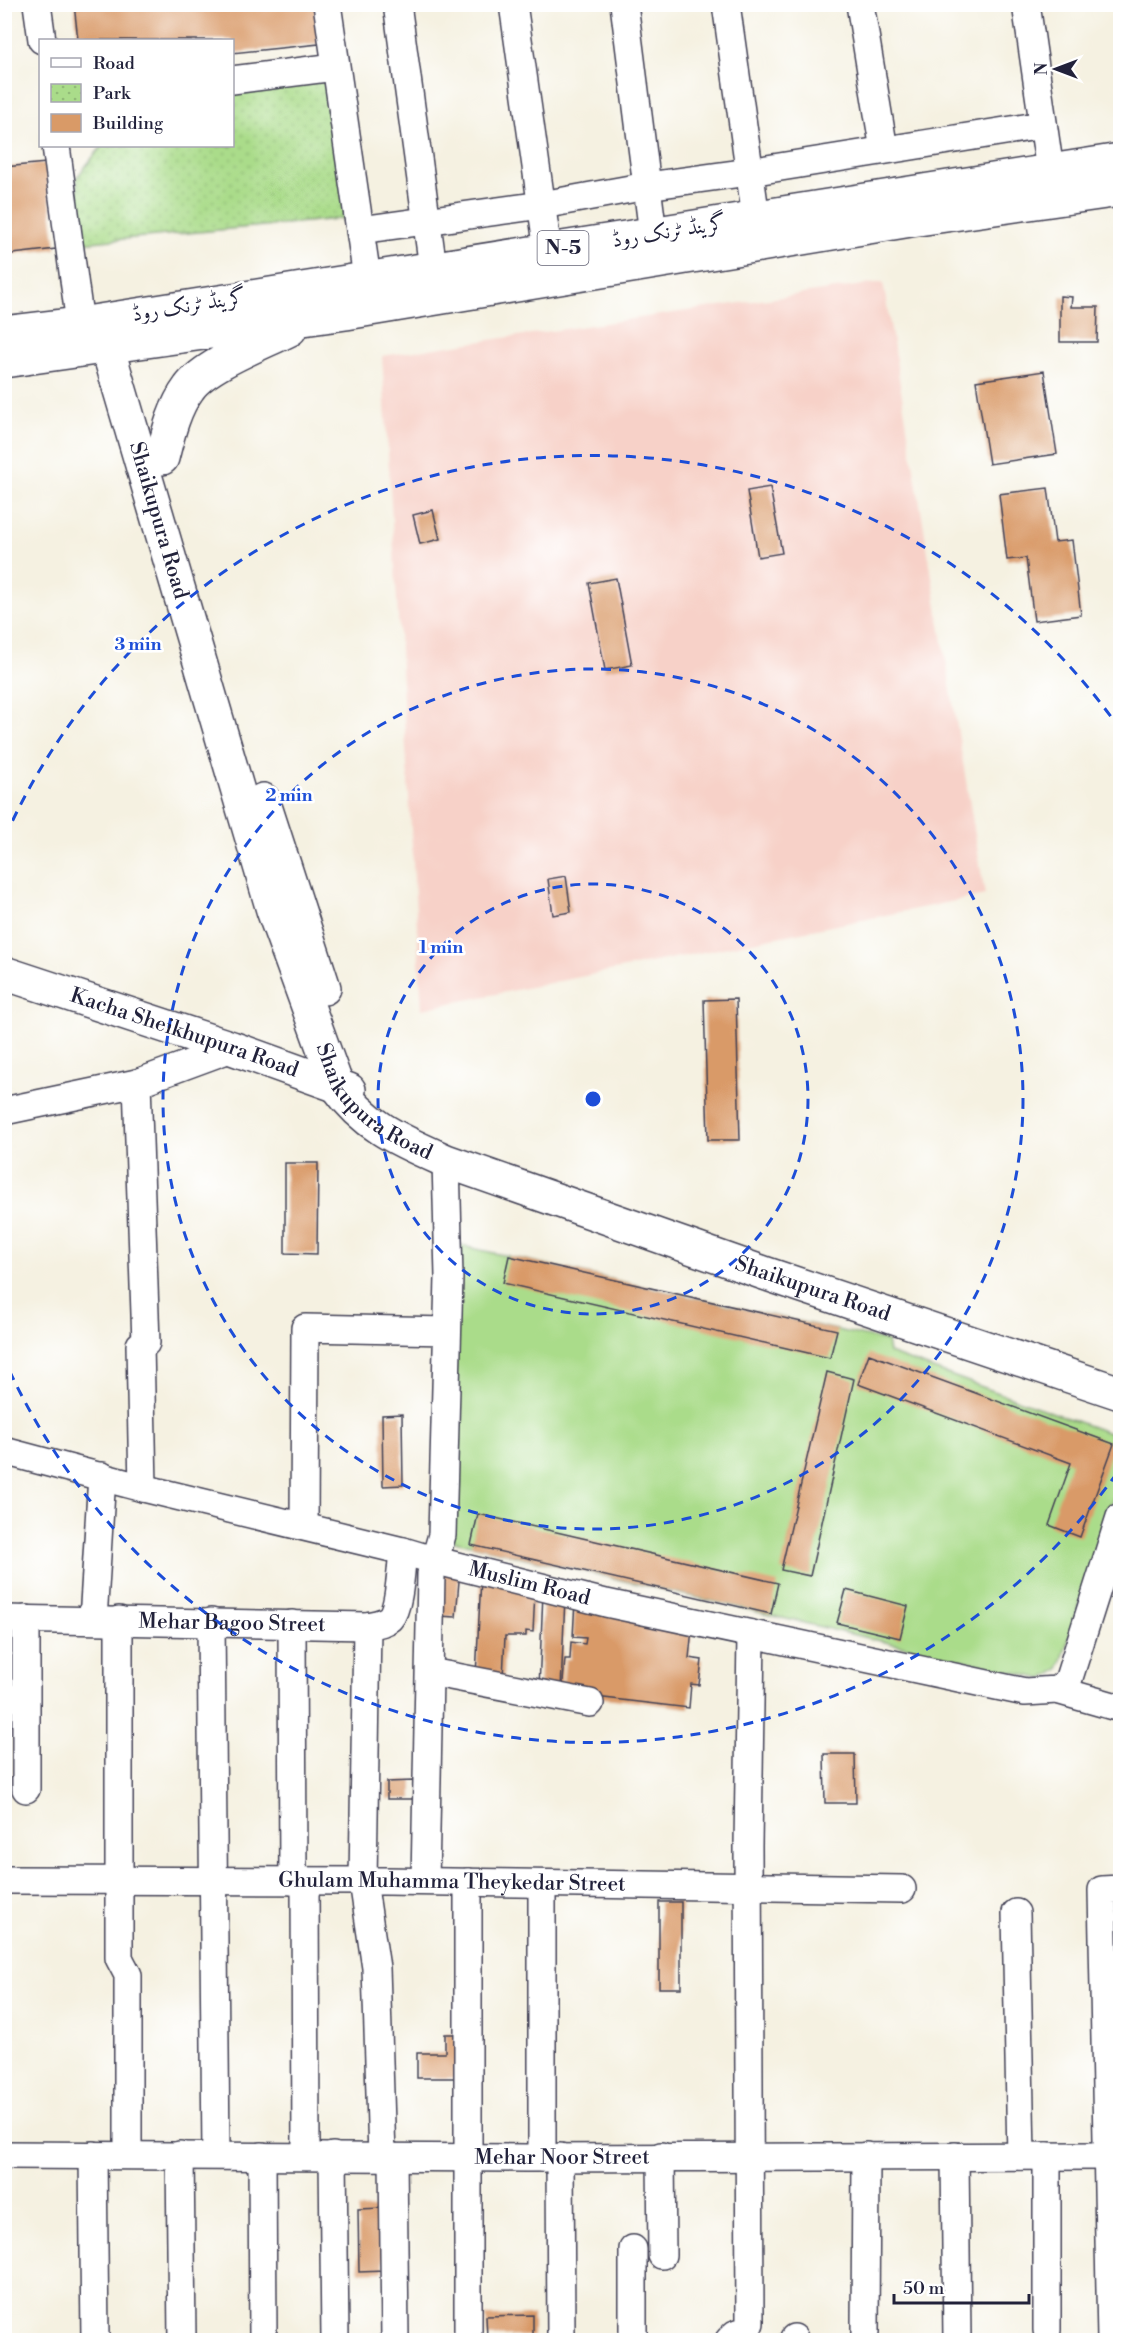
<svg xmlns="http://www.w3.org/2000/svg" width="1125" height="2345" viewBox="0 0 1125 2345" font-family="'Libre Bodoni',Amiri,serif">
	<style>
		.built { fill: #f7d1c8 }
		.green { fill: #aadc8a; stroke: #667f62; stroke-width: 1.5 }
		.park { fill: url(#park-dots); stroke: #667f62; stroke-width: 1.5 }
		.building { fill: #d99a67 }
		.lines { fill: none; stroke-linecap: round; stroke-linejoin: round }
		.minor-casing { stroke: #424154; stroke-width: 30 }
		.major-casing { stroke: #424154; stroke-width: 36 }
		.highway-casing { stroke: #424154; stroke-width: 36 }
		.minor { stroke: #fff; stroke-width: 27 }
		.major { stroke: #fff; stroke-width: 33 }
		.highway { stroke: #fff; stroke-width: 33 }
		.ring { fill: none; stroke: #1d4ed8; stroke-width: 3; stroke-dasharray: 10 8 }
		.labels { text-anchor: middle; dominant-baseline: central; stroke-width: 5; stroke-linejoin: round; paint-order: stroke }
		.shield { fill: #fff; stroke: #646476; stroke-width: 1.5 }
		.shield-label { font-size: 20px; font-weight: bold; fill: #22223b }
		.street-label { font-size: 21px; fill: #22223b; stroke: #fff }
		.centre { fill: #1d4ed8; stroke: #fff; stroke-width: 3 }
		.ring-label { font-size: 18px; text-anchor: middle; font-weight: bold; fill: #1d4ed8; stroke: #fff; stroke-width: 5; stroke-linejoin: round; paint-order: stroke }
	</style>
	<defs>
		<pattern id="park-dots" width="8" height="8" patternUnits="userSpaceOnUse" patternTransform="scale(1.5)"><rect width="8" height="8" fill="#aadc8a"/><path d="M2 2h.1M6 6h.1" fill="none" stroke="#92bc78" stroke-width="1.8" stroke-linecap="round"/></pattern>
	</defs>
	<rect width="100%" height="100%" fill="#fff"/>
	<filter id="ink" filterUnits="userSpaceOnUse"><feTurbulence type="fractalNoise" baseFrequency=".0167" numOctaves="2"/><feDisplacementMap in="SourceGraphic" scale="12" xChannelSelector="R" yChannelSelector="G"/><feConvolveMatrix kernelMatrix="1 2 1 2 8 2 1 2 1" color-interpolation-filters="sRGB"/></filter>
	<filter id="wash" filterUnits="userSpaceOnUse"><feTurbulence type="fractalNoise" baseFrequency=".008" numOctaves="4" result="noise"/><feDisplacementMap in="SourceGraphic" scale="24" xChannelSelector="R" yChannelSelector="G"/><feGaussianBlur stdDeviation="1.35" result="paint"/><feColorMatrix in="noise" values="0 0 0 0 0 0 0 0 0 0 0 0 0 0 0 0 0 1.4 0 .05"/><feComposite in="paint" operator="in"/></filter>
	<g filter="url(#wash)">
		<rect width="100%" height="100%" fill="#f5f1e1"/>
		<path class="built" d="M883 282 985 895 422 1009 382 356Z"/>
		<path class="green" d="M458 1245 887 1341 889 1353 1120 1437V1477L1059 1669 1043 1679 450 1540Z"/>
		<path class="park" d="M327 80 348 218 81 243 77 177 102 146H232L233 94Z"/>
		<g id="blocks">
			<path class="building" d="M74 4H315L319 44 232 53V40H78Z
				M46 163 56 249 4 255V167Z
				M1060 296 1072 297 1071 307H1098L1097 342H1060Z
				M1044 371 1057 454 989 464 976 381Z
				M770 487 782 553 758 557 747 491Z
				M1048 488 1055 542 1072 540 1081 615 1034 621 1026 558 1007 560 999 494Z
				M433 510 440 539 420 544 413 515Z
				M616 578 632 665 605 670 589 583Z
				M566 876 571 912 553 915 548 879Z
				M736 999 740 1140H708L704 1000Z
				M285 1163H318L317 1254 285 1253Z
				M509 1256 837 1330 830 1358 503 1283Z
				M869 1354 1114 1444 1080 1537 1049 1525 1071 1463 858 1384Z
				M827 1372 854 1379 810 1576 781 1570Z
				M402 1414 403 1485 383 1486 382 1415Z
				M478 1514 778 1583 771 1614 471 1545Z
				M443 1568 460 1569 456 1617 439 1616Z
				M481 1578 535 1592 533 1632 526 1631V1636H505L503 1678 476 1676Z
				M846 1590 908 1606 900 1638 837 1623Z
				M543 1593 565 1597 561 1689 539 1688Z
				M575 1601 692 1629 689 1658 702 1660 699 1685 691 1684 689 1708 562 1693 565 1659H570L571 1642 585 1644 586 1638 573 1637Z
				M824 1754H855L856 1803H825Z
				M413 1781V1799H387V1782Z
				M659 1902H681V1988H659Z
				M445 2034H459V2078H417V2053H445Z
				M383 2208 384 2271 359 2272 358 2209Z
				M533 2315V2336L487 2337 486 2316Z"/>
		</g>
	</g>
	<g filter="url(#ink)">
		<use href="#blocks" fill-opacity="0" stroke="#424154" stroke-width="1.5"/>
		<g class="lines">
			<g class="minor-casing">
				<g id="minor">
					<path d="M37 4 42 40"/>
					<path d="M327 4 367 278"/>
					<path d="M397 4 433 268"/>
					<path d="M513 4 548 251"/>
					<path d="M624 4 653 234"/>
					<path d="M726 4 756 218"/>
					<path d="M860 4 884 150"/>
					<path d="M1026 4 1050 171"/>
					<path d="M232 80 335 67"/>
					<path d="M56 146 80 324"/>
					<path d="M360 230 542 205 647 186 749 172 1043 125"/>
					<path d="M137 1083 146 1343 140 1345 143 1488"/>
					<path d="M4 1111 137 1083 232 1048"/>
					<path id="s1" d="M4 1451 143 1488 403 1551 433 1560 606 1603 1025 1692 1057 1690 1068 1681 1120 1517"/>
					<path d="M304 1526 305 1328 447 1331"/>
					<path id="s2" d="M4 1619 367 1626C375 1624 383 1624 390 1618 400 1607 401 1566 403 1551"/>
					<path d="M26 1619V1789"/>
					<path d="M93 1620 102 1476"/>
					<path d="M119 1620V1958L128 1975V2155"/>
					<path d="M211 1622 216 2155"/>
					<path d="M292 1624 293 1881"/>
					<path d="M367 1626 363 1881 376 1968 382 2156"/>
					<path d="M430 1672 590 1703"/>
					<path d="M1057 1690 1120 1708"/>
					<path id="s3" d="M4 1880 385 1881 902 1889"/>
					<path d="M305 1881 306 2156"/>
					<path d="M425 1881 431 1574 442 1535 449 1277 446 1161"/>
					<path d="M468 1882V2340"/>
					<path d="M542 1884V2158"/>
					<path d="M1016 1913 1021 2156"/>
					<path id="s4" d="M4 2155 526 2158 1120 2156"/>
					<path d="M93 2155 95 2340"/>
					<path d="M180 2155 182 2340"/>
					<path d="M262 2156 263 2340"/>
					<path d="M333 2156 335 2340"/>
					<path d="M661 2156 662 2255"/>
					<path d="M955 2156 957 2340"/>
					<path d="M1047 2156V2330"/>
					<path d="M393 2157 395 2340"/>
					<path d="M560 2157 561 2340"/>
					<path d="M633 2249V2340"/>
					<path d="M865 2333 866 2156"/>
					<path d="M729 2340 735 2334 747 2330 750 2323 748 1846 751 1634"/>
					<path d="M794 2340V2338"/>
					<path d="M1111 2340 1102 1890 1120 1889"/>
				</g>
			</g>
			<g class="major-casing">
				<g id="major">
					<path id="s5" d="M107 346 273 910 337 1086C366 1127 401 1141 446 1161L764 1273 1120 1393"/>
					<path d="M263 800 324 988"/>
					<path id="s6" d="M4 973 232 1048 349 1090"/>
				</g>
			</g>
			<g class="highway-casing">
				<path id="highway" d="M4 333 80 324 1120 160
					M4 361 346 313 911 220 1120 190
					M162 458C168 434 174 408 189 388 206 364 263 343 290 329"/>
			</g>
			<use href="#minor" class="minor"/>
			<use href="#major" class="major"/>
			<use href="#highway" class="highway"/>
		</g>
	</g>
	<g class="ring">
		<circle cx="593" cy="1099" r="215"/>
		<circle cx="593" cy="1099" r="430"/>
		<path d="M1117 1473A644 644 0 0 1 5 1361M5 837A644 644 0 0 1 1117 725"/>
	</g>
	<g class="labels">
		<rect class="shield" x="537.5" y="231" width="51" height="34" rx="4.5"/>
		<g class="shield-label">
			<text x="563" y="248">N-5</text>
		</g>
		<g class="street-label">
			<text transform="translate(669 232) rotate(-9)">گرینڈ ٹرنک روڈ</text>
			<text transform="translate(189 306) rotate(-9)">گرینڈ ٹرنک روڈ</text>
			<text stroke="none"><textPath href="#s5" startOffset="182">Shaikupura Road</textPath></text>
			<text stroke="none"><textPath href="#s6" startOffset="190">Kacha Sheikhupura Road</textPath></text>
			<text stroke="none"><textPath href="#s5" startOffset="812">Shaikupura Road</textPath></text>
			<text stroke="none"><textPath href="#s5" startOffset="1298">Shaikupura Road</textPath></text>
			<text stroke="none"><textPath href="#s1" startOffset="542">Muslim Road</textPath></text>
			<text stroke="none"><textPath href="#s2" startOffset="228">Mehar Bagoo Street</textPath></text>
			<text stroke="none"><textPath href="#s3" startOffset="448">Ghulam Muhamma Theykedar Street</textPath></text>
			<text stroke="none"><textPath href="#s4" startOffset="558">Mehar Noor Street</textPath></text>
		</g>
	</g>
	<circle cx="593" cy="1099" r="9" class="centre"/>
	<g class="ring-label">
		<text x="138" y="650">3 min</text>
		<text x="289" y="801">2 min</text>
		<text x="441" y="953">1 min</text>
	</g>
	<rect width="1125" height="2345" fill="none" stroke="#fff" stroke-width="24"/>
	<rect x="39" y="39" width="195" height="108" fill="#ffffff" stroke="#a7a7b1" stroke-width="1.5"/>
	<rect x="51" y="58" width="30" height="9" fill="#ffffff" stroke="#a7a7b1" stroke-width="1.5"/>
	<text x="93" y="69" font-size="18" fill="#22223b">Road</text>
	<rect x="51" y="84" width="30" height="18" fill="url(#park-dots)" stroke="#a7a7b1" stroke-width="1.5"/>
	<text x="93" y="99" font-size="18" fill="#22223b">Park</text>
	<rect x="51" y="114" width="30" height="18" fill="#d99a67" stroke="#a7a7b1" stroke-width="1.5"/>
	<text x="93" y="129" font-size="18" fill="#22223b">Building</text>
	<g transform="translate(1056 69) rotate(270)" stroke="#ffffff" stroke-width="4.5" paint-order="stroke">
	<path d="M0-4.5L10 22L0 15L-10 22Z" fill="#22223b"/>
	<text y="-9" font-size="16" font-weight="bold" text-anchor="middle" fill="#22223b">N</text>
	</g>
	<path d="M894 2294v9h135v-9" fill="none" stroke="#22223b" stroke-width="3"/>
	<text x="903" y="2294" font-size="18" fill="#22223b" stroke="#ffffff" stroke-width="4.5" paint-order="stroke">50 m</text>
</svg>
